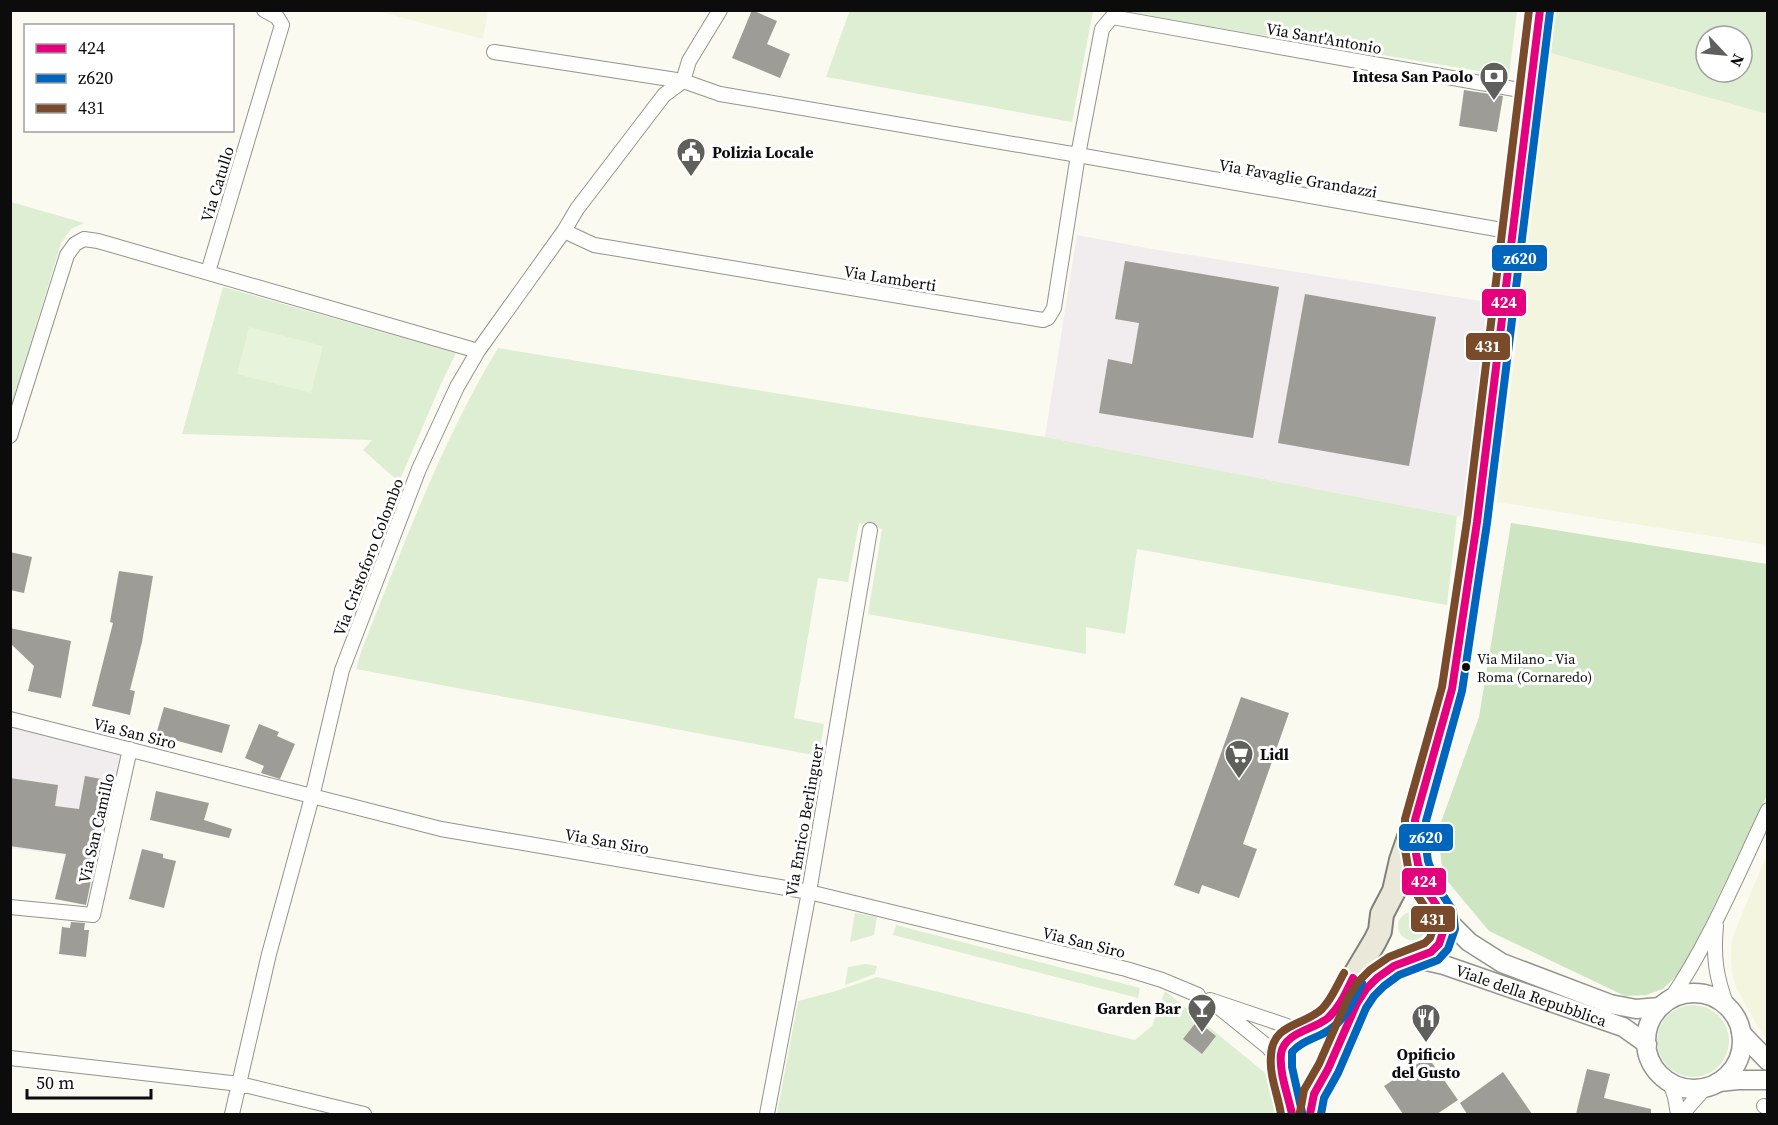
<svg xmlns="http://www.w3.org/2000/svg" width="1778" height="1125" viewBox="0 0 1778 1125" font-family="'Source Serif 4',serif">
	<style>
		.industrial { fill: #f1eced }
		.farmland { fill: #f3f5de }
		.green { fill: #deeed2; fill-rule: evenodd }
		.forest { fill: #cde5c1 }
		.pitch { fill: #e8f3dc }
		.building { fill: #9d9c96 }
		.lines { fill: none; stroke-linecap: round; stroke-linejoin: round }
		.minor-casing { stroke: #93938f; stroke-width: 16 }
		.tertiary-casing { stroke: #93938f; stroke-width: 21 }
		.primary-casing { stroke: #80807c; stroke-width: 26 }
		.minor { stroke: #fefefd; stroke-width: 14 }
		.tertiary { stroke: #fefefd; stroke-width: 18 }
		.primary { stroke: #eae9d9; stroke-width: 22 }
		.bus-1-casing { stroke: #fff; stroke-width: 12 }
		.bus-2-casing { stroke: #fff; stroke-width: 12 }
		.bus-3-casing { stroke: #fff; stroke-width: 12 }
		.bus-1 { stroke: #e5007d; stroke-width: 8 }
		.bus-2 { stroke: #0065bd; stroke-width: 8 }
		.bus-3 { stroke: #7a4b2a; stroke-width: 8 }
		.bus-dot { fill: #0c0c0c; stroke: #fff; stroke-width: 2 }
		.labels { text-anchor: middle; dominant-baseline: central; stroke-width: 6; stroke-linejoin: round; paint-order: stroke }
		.bus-label { font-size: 14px; fill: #0c0c0c; stroke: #fff; text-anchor: start }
		.street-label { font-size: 16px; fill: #0c0c0c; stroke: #fff }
		.poi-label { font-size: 16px; font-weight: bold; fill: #0c0c0c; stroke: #fff; text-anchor: end }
		.line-badge { stroke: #fff; stroke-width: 2 }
		.badge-label { font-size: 16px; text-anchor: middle; font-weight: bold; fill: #fff }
	</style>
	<rect width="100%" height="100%" fill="#fafaf0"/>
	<path class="industrial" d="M1077 235 1152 249 1494 303 1468 517 1457 516 1045 437Z
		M10 724 123 753 100 859 11 848Z"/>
	<path class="farmland" d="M377 11H488L483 39Z
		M1551 53 1767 114V545L1497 502Z
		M1767 854V1039L1757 1026 1736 987 1732 973 1731 958 1732 940 1737 926Z"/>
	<path class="green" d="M850 10 1093 11 1072 122 826 77Z
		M1116 11H1517L1509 76Z
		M1556 11H1767V114L1551 53ZM1706 36H1742V72H1706Z
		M11 202 84 223 71 229 61 243 11 408Z
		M223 287 456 353 441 384 399 482 363 450 372 440 182 434Z
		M498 348 1045 437 1457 516 1447 605 1137 549 1125 634 1086 627V654L868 614 882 529 859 523 848 582 818 578 794 718 824 724 819 756 356 669 362 649C403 547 441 442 498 348Z
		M1398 926a14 14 0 1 1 28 0a14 14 0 1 1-28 0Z
		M855 913 877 917 874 935 850 942Z
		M896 925 1140 988 1138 998 893 935Z
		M865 964 877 966 875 974 845 985 848 967Z
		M877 977 1135 1040 1152 1026 1165 991 1264 1072 1279 1090 1284 1114H777L798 1001 836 991Z
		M1657 1041a36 36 0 1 1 72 0a36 36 0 1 1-72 0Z"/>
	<path class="forest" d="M1511 523 1767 564V795L1695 945 1679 973 1663 989 1646 995 1625 996 1489 931 1443 876 1440 850V825L1479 717Z"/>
	<path class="pitch" d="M249 327 323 346 311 393 237 374Z"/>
	<path class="building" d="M752 10 777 21 767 44 790 54 780 78 732 58Z
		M1464 90 1503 96 1497 132 1459 126Z
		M1125 261 1279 287 1253 438 1099 413 1108 359 1132 364 1139 323 1115 319Z
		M1305 294 1436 317 1409 466 1278 443Z
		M10 552 32 557 24 593 10 590Z
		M119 571 153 576 142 642 130 690 135 691 130 715 92 706 113 623 110 622Z
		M10 628 71 641 61 698 28 691 34 666 10 643Z
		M1241 697 1289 713 1243 844 1257 849 1239 898 1202 885 1199 894 1174 885Z
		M164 707 230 725 222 753 156 735Z
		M259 724 279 732 277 736 295 744 280 779 261 773 264 766 245 758Z
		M85 776 112 781 86 905 55 899 66 854 10 846V778L58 785 55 806 79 809Z
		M156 791 209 803 204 820 232 829 229 838 150 820Z
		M142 849 163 854V858L176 861 164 908 129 899Z
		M71 922 85 923 84 930H89L86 957 59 954 62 927 70 928Z
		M1197 1021 1216 1036 1202 1054 1183 1039Z
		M1428 1057 1458 1100 1437 1114H1403L1384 1086Z
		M1587 1069 1610 1074 1604 1098 1651 1109V1114H1576Z
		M1503 1072 1532 1114H1467L1460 1103Z"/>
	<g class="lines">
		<g class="minor-casing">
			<path id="minor" d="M494 52 683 81 720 94 1078 155 1513 232
				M683 81 689 61 720 10
				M564 231 594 245 1043 320 1048 318 1054 308 1078 155 1102 29 1112 17 1531 92
				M208 272 282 25 277 17 264 10
				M10 436 67 255 75 244 84 239 98 241 478 351
				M10 719 441 829 809 892 1126 969 1162 980 1198 995
				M10 907 93 915 130 749
				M1716 926C1713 957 1716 977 1727 1006
				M1210 1000 1296 1029 1304 1030
				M1670 1000C1710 941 1737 875 1768 810
				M1216 1005 1268 1047 1280 1062
				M10 1058 240 1084 364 1114
				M1670 1082 1675 1097 1678 1114
				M1764 1106 1768 1108
				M232 1114 269 954 312 797 342 670 419 469 457 387 478 351 564 231 577 209 664 95 683 81
				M767 1114 809 892 870 530
				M1682 1114 1705 1088"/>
		</g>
		<g class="tertiary-casing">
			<g id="tertiary">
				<path d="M1441 911 1453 926 1469 942 1502 963 1610 1004 1636 1009 1660 1007"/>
				<path id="s1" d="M1413 958 1444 965 1623 1027 1647 1044"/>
				<circle cx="1694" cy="1041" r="48"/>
				<path d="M1741 1033 1768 1061"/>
				<path d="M1719 1082 1738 1080H1768"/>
			</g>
		</g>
		<g class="primary-casing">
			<path id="primary" d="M1292 1114 1281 1059 1282 1046 1290 1038 1318 1026 1332 1013 1375 941 1380 931 1382 914 1394 891 1401 860 1415 820 1452 689 1477 522 1540 10
				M1310 1114C1310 1108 1311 1102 1313 1097 1318 1085 1325 1075 1330 1064 1342 1039 1352 1003 1371 983 1379 975 1391 967 1401 962 1419 956 1439 955 1444 933 1449 911 1428 899 1422 880 1417 864 1415 848 1415 831"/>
		</g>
		<use href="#minor" class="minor"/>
		<use href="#tertiary" class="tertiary"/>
		<use href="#primary" class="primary"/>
		<g class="bus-1-casing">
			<path id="bus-1" d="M1292 1114C1288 1095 1279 1073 1281 1054 1284 1032 1314 1030 1328 1018 1340 1007 1346 992 1353 978
				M1310 1114 1314 1094 1328 1069 1357 1003 1366 989 1377 978 1394 966 1431 952 1439 944 1445 926 1443 915 1427 891 1418 864 1415 848V820L1452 689 1477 522 1540 10"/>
		</g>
		<g class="bus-2-casing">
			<path id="bus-2" d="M1302 1112 1292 1067V1052C1302 1040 1318 1038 1329 1030 1346 1019 1354 1000 1362 983
				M1321 1114 1324 1098 1338 1073 1366 1008 1374 996 1384 986 1399 975 1438 960 1448 949 1455 929 1453 911 1437 886 1428 861 1426 847V821L1462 691 1487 523 1550 11"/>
		</g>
		<g class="bus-3-casing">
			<path id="bus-3" d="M1300 1112 1304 1090 1319 1064 1348 998 1358 982 1370 970 1389 957 1425 943 1430 938 1434 926 1433 919 1417 895 1408 867 1405 849V819L1442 687 1467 521 1529 10
				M1281 1114C1278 1095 1269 1075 1271 1056 1272 1023 1304 1026 1322 1009 1332 999 1337 985 1344 973"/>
		</g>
		<use href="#bus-1" class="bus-1"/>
		<use href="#bus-2" class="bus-2"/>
		<use href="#bus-3" class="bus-3"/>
	</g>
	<defs>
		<g id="bank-pin" transform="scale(1.5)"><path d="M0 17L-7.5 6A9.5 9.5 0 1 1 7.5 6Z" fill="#5f5f5c" stroke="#fff"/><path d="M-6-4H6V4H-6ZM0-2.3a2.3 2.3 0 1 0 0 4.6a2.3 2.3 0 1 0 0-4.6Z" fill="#fff"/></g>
		<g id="civic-pin" transform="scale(1.5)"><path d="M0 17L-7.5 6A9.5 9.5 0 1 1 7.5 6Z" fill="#5f5f5c" stroke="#fff"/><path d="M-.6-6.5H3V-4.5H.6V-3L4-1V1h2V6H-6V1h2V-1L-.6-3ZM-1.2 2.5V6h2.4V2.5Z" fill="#fff"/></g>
		<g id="supermarket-pin" transform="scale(1.5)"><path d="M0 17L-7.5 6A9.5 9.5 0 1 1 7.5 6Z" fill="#5f5f5c" stroke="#fff"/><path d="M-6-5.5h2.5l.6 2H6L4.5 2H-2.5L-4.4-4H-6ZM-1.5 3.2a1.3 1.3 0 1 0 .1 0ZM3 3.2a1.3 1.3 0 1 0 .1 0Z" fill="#fff"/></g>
		<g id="bar-pin" transform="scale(1.5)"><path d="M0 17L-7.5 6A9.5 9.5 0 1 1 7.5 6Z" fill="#5f5f5c" stroke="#fff"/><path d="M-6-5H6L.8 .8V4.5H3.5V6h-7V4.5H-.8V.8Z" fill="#fff"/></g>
		<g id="restaurant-pin" transform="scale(1.5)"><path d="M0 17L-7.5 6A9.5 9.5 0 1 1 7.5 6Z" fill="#5f5f5c" stroke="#fff"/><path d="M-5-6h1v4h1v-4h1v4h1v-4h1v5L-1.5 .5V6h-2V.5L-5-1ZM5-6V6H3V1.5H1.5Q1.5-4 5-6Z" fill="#fff"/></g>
	</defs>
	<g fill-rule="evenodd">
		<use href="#bank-pin" x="1494" y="76"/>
		<use href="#civic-pin" x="691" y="152"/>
		<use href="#supermarket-pin" x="1239" y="754"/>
		<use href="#bar-pin" x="1202" y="1008"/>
		<use href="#restaurant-pin" x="1426" y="1018"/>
	</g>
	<circle class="bus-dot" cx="1466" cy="667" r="5"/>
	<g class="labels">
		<g class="bus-label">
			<text x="1477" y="659">Via Milano - Via<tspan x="1477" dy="18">Roma (Cornaredo)</tspan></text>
		</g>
		<g class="street-label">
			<text transform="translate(1324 38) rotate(10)">Via Sant'Antonio</text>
			<text transform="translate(1298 178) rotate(10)">Via Favaglie Grandazzi</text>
			<text transform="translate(217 184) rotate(-73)">Via Catullo</text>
			<text transform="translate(890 278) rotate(9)">Via Lamberti</text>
			<text transform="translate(368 557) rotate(-69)">Via Cristoforo Colombo</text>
			<text transform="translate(135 733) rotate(14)">Via San Siro</text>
			<text transform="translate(804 820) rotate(-80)">Via Enrico Berlinguer</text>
			<text transform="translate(96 828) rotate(-77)">Via San Camillo</text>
			<text transform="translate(607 841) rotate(10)">Via San Siro</text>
			<text transform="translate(1084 942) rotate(14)">Via San Siro</text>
			<text stroke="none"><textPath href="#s1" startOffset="124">Viale della Repubblica</textPath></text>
		</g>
		<g class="poi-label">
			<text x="1473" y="76">Intesa San Paolo</text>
			<text x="712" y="152" text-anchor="start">Polizia Locale</text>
			<text x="1260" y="754" text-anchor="start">Lidl</text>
			<text x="1181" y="1008">Garden Bar</text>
			<text x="1426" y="1054" text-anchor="middle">Opificio<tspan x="1426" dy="18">del Gusto</tspan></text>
		</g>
	</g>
	<g class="line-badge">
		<rect x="1491" y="244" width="57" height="28" rx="6" fill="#0065bd"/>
		<rect x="1481" y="288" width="46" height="29" rx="6" fill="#e5007d"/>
		<rect x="1465" y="332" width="46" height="29" rx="6" fill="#7a4b2a"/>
		<rect x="1398" y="823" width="56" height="29" rx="6" fill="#0065bd"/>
		<rect x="1401" y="867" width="46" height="29" rx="6" fill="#e5007d"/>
		<rect x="1410" y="905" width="46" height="28" rx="6" fill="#7a4b2a"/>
	</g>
	<g class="badge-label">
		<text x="1520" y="264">z620</text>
		<text x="1504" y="308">424</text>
		<text x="1488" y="352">431</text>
		<text x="1426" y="843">z620</text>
		<text x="1424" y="887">424</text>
		<text x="1433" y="925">431</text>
	</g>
	<rect width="1778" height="1125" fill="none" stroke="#0c0c0c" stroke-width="24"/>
	<rect x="24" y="24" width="210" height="108" fill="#ffffff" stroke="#9e9e9e" stroke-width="1.5"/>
	<rect x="36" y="44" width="30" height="9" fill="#e5007d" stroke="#9e9e9e" stroke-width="1.5"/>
	<text x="78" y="54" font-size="18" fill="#0c0c0c">424</text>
	<rect x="36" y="74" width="30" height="9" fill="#0065bd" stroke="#9e9e9e" stroke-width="1.5"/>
	<text x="78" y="84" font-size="18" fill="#0c0c0c">z620</text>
	<rect x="36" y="104" width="30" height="9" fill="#7a4b2a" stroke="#9e9e9e" stroke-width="1.5"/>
	<text x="78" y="114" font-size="18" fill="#0c0c0c">431</text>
	<g transform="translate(1724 54) rotate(116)"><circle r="28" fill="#ffffff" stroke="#9e9e9e" stroke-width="1.5"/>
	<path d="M0-4.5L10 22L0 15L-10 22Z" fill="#5f5f5c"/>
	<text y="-9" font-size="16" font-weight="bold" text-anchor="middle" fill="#0c0c0c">N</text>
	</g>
	<path d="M27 1089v9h124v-9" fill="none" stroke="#0c0c0c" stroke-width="3"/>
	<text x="36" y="1089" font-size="18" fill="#0c0c0c" stroke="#ffffff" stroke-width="4.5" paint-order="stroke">50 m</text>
</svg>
